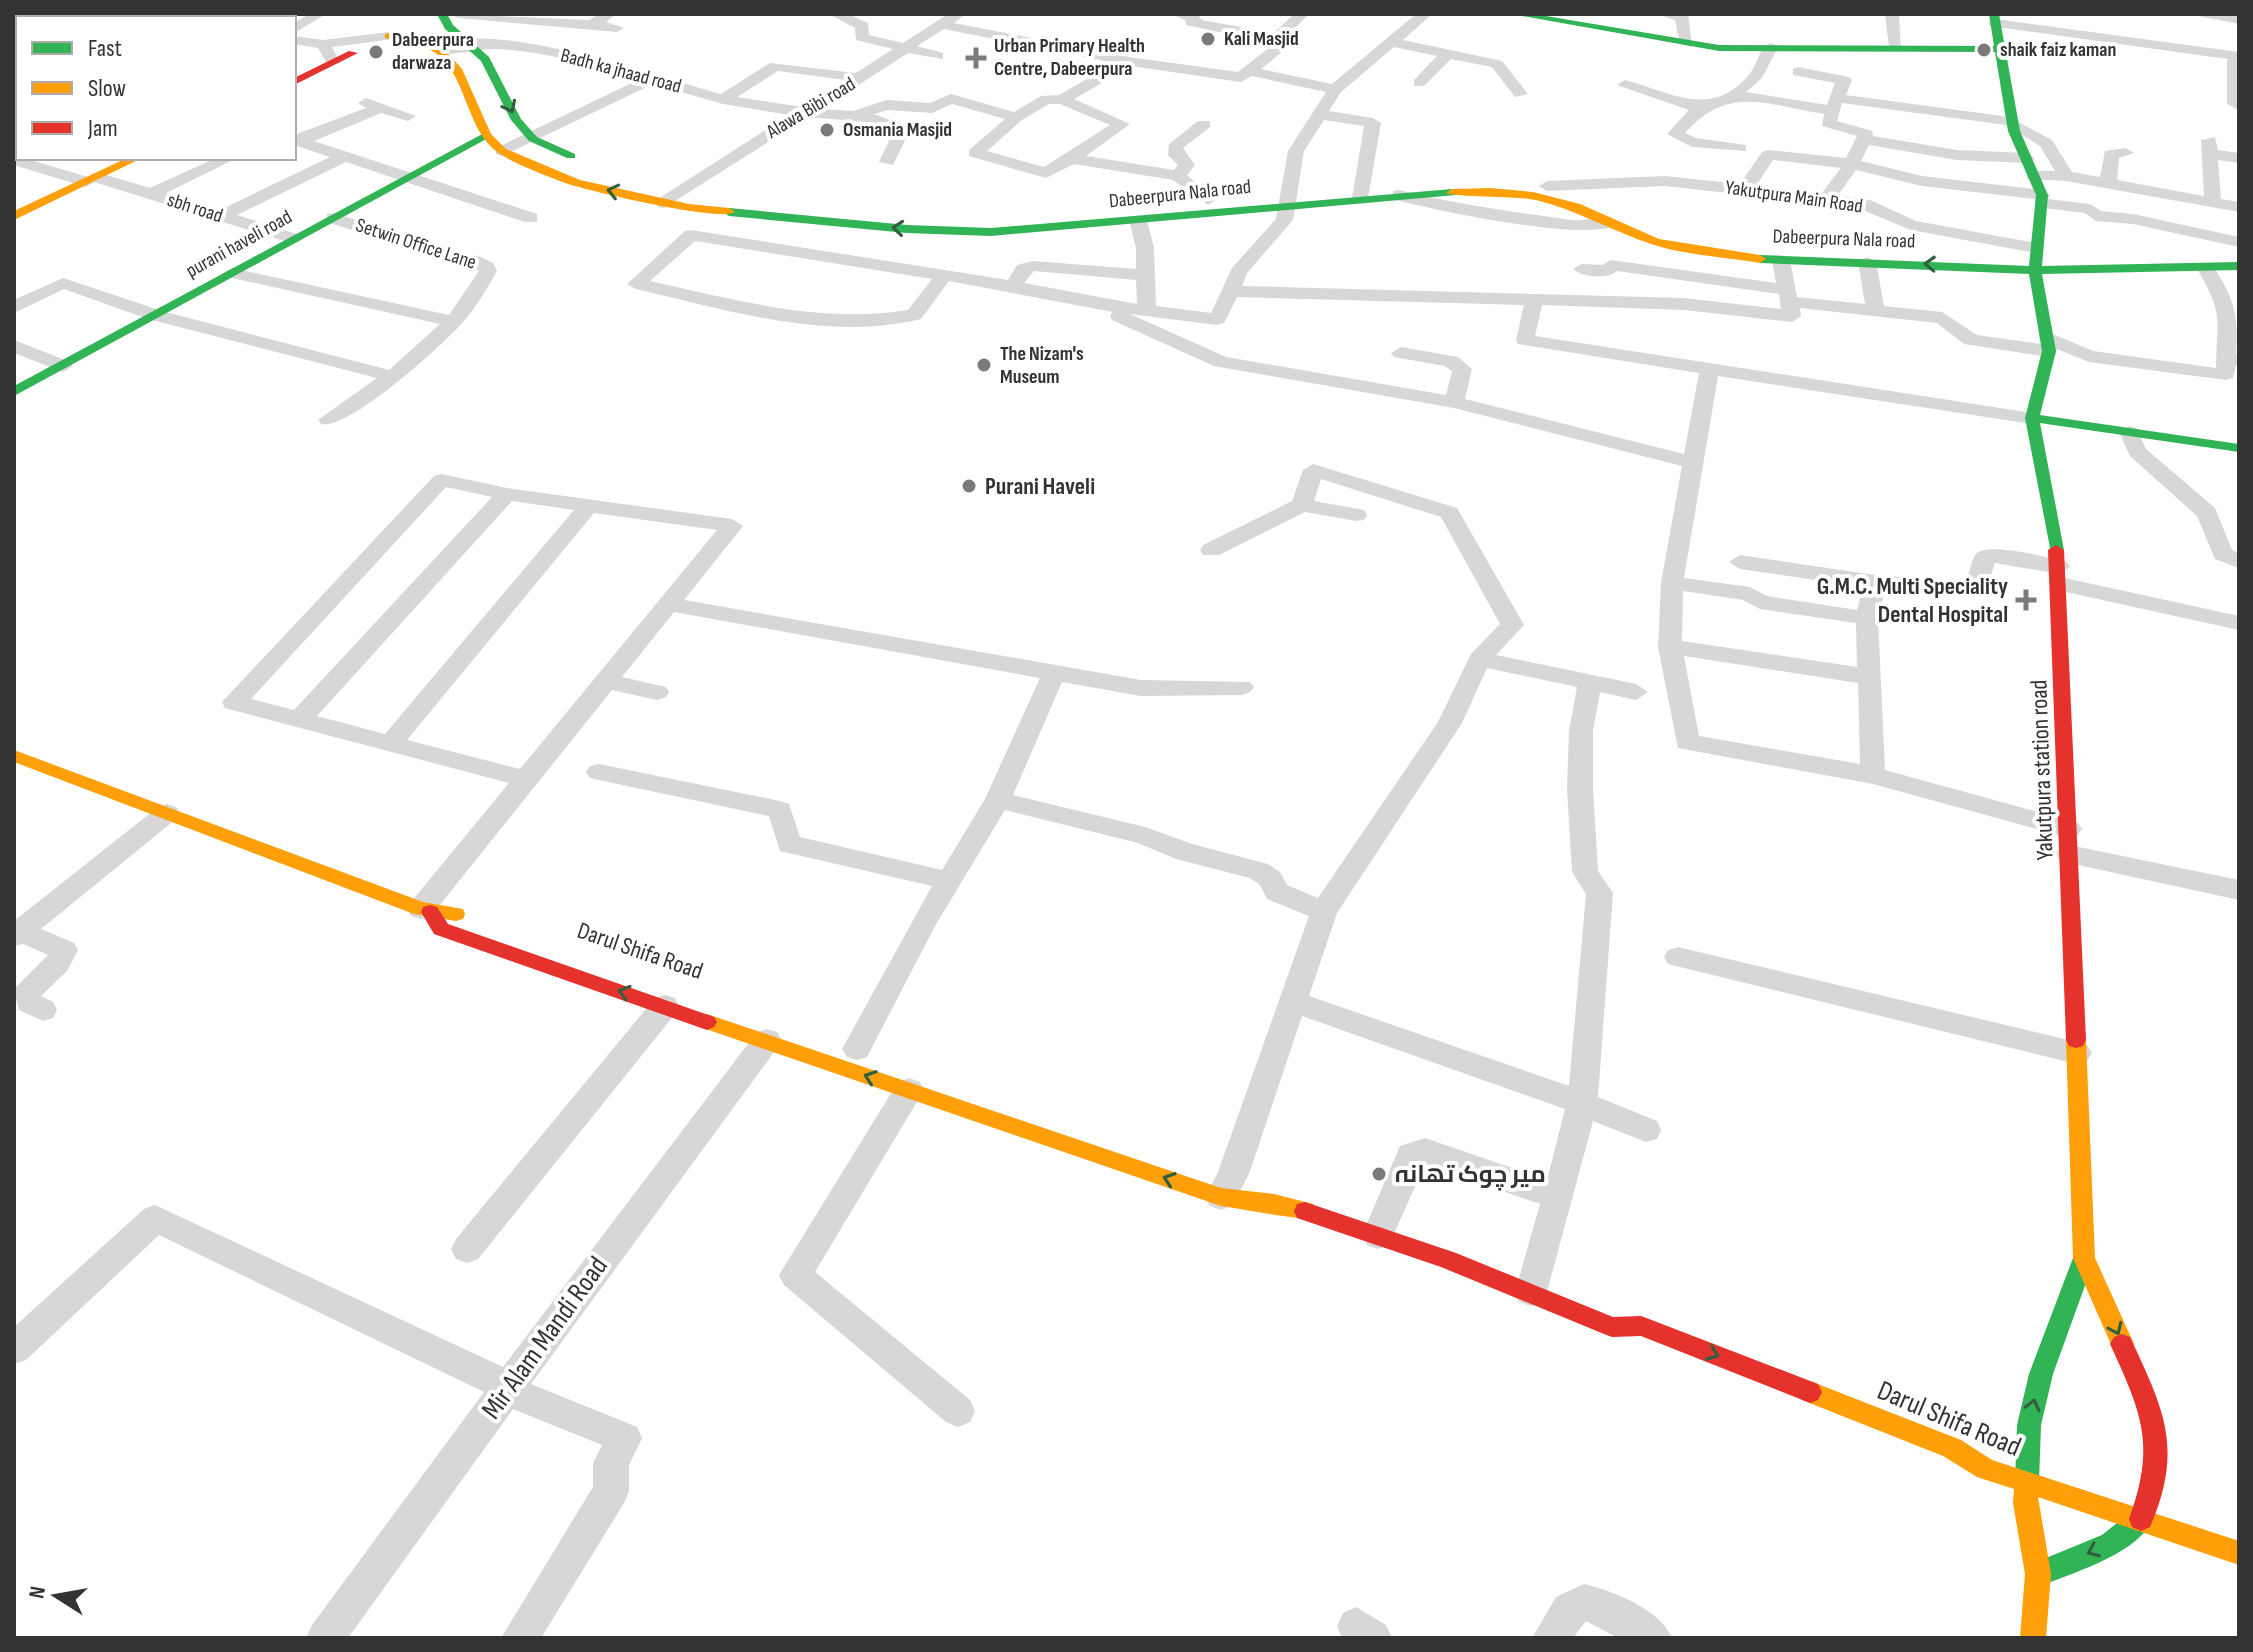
<svg xmlns="http://www.w3.org/2000/svg" width="2253" height="1652" viewBox="0 0 2253 1652" font-family="'Sofia Sans Condensed',Cairo,sans-serif">
	<style>
		.lines { fill: none; stroke-linecap: round; stroke-linejoin: round }
		.street { fill: #d7d7d7; fill-rule: evenodd }
		.fast { fill: #30b455; fill-rule: evenodd }
		.slow { fill: #ff9f0a; fill-rule: evenodd }
		.jam { fill: #e5322d; fill-rule: evenodd }
		.oneway { stroke: #32603f }
		.poi-dot { fill: #7a7a7a; stroke: #fff; stroke-width: 3 }
		.labels { text-anchor: middle; dominant-baseline: central; stroke-width: 8; stroke-linejoin: round; paint-order: stroke }
		.far-poi-label { font-size: 20px; font-weight: bold; fill: #333; stroke: #fff; text-anchor: start }
		.far-street-label { font-size: 20px; fill: #333; stroke: #fff }
		.poi-label { font-size: 24px; font-weight: bold; fill: #333; stroke: #fff; text-anchor: start }
		.street-label { font-size: 24px; fill: #333; stroke: #fff }
		.near-street-label { font-size: 28px; fill: #333; stroke: #fff }
	</style>
	<rect width="100%" height="100%" fill="#fff"/>
	<g class="lines">
		<path class="street" d="M215 14H232L228 18H211Z
			M309 14H326L294 33V23Z
			M451 14 589 20 599 14H616L606 22 624 28 617 32 458 18Z
			M829 14H848L868 23 869 35 903 43 948 14H965L954 23 1129 57 1238 72 1274 44 1186 25 1185 20 1171 14H1197L1202 20 1274 33 1294 14H1309L1285 38 1290 44 1288 47 1261 69 1332 84 1416 14H1432L1403 40 1502 61 1528 94 1515 97 1492 67 1451 59 1424 86H1414V80L1437 56 1394 47 1341 92 1329 111 1373 118 1381 123 1368 198 1360 203 1352 198 1364 126 1324 120 1304 151 1293 220 1247 273 1242 286 1684 298 1781 309 1779 294 1617 271C1607 280 1582 277 1573 269L1582 264 1602 265 1611 260 1776 283 1772 260 1781 255 1790 260 1797 297 1865 304 1858 262 1867 257 1876 262 1884 306 1942 312 1977 335 2048 345 2039 338 2048 332 2093 351 2216 368C2217 315 2224 315 2196 267L2199 263H2211C2234 298 2239 313 2236 354H2239V366L2236 365 2233 378 2226 380 2089 362 2057 349 2056 355 2049 357 1964 344 1937 323 1800 308 1801 316 1792 322 1684 310 1542 305 1535 336 2039 414 2042 418 2032 424 1718 376 1684 578 1750 587 1767 596 1857 610 1863 587 1740 569 1729 562 1740 555 1875 575 1965 582C1970 576 1970 560 1977 553 1990 542 2051 558 2067 562L2070 567 2059 574 1995 563 1985 592 1965 596 1885 590 1878 618 1885 770 2078 823 2082 829 2078 835 2069 838 1873 784 1678 748 1658 647 1661 583 1682 466 1454 408 1214 366 1112 320 1110 316 1113 312 949 281 921 319C826 342 728 310 636 289L627 284 685 231 691 230 1008 280 1017 265 1033 261 1136 269V248L1129 220 1138 215 1147 220 1154 248 1156 306 1211 313 1232 268 1276 219 1288 151 1326 92 1252 76 1241 82 1131 66 1074 99 1130 124 1086 156 1174 170 1178 165 1168 155 1169 144 1198 121H1210V127L1183 148 1195 165 1187 175 1216 200 1208 205 1173 180 1074 164 1046 178 969 156V150L1005 119 952 104 932 113 888 110 874 114 911 128 893 165 879 162 894 130 866 122 808 117 664 208 658 207V199L789 115 723 104 653 84 502 156 496 154V148L638 80C590 65 542 50 492 49 476 49 443 59 432 50 477 12 665 79 721 94L770 63 856 73 893 49 856 40 855 28ZM944 29 1115 63 1059 95 1041 96 1014 112 951 94 930 103 887 100 853 111 821 109 908 53 943 59V53L917 46ZM778 71 845 80 802 107 737 97ZM1049 104H1060L1110 125 1044 167 987 151 1022 120ZM695 241 932 279 908 310C820 324 736 300 650 281ZM1034 271 1136 280 1137 304 1024 283ZM1237 297 1524 305 1516 340 1518 344 1699 373 1684 454 1465 399 1472 369 1458 357 1401 347 1391 353 1394 357 1445 366 1452 371 1446 395 1226 357 1130 314 1217 325 1224 323ZM1683 591 1743 600 1760 609 1856 623 1857 667 1682 641ZM1684 656 1858 683 1860 764 1699 736Z
			M1657 14H1688L1692 47 1680 44 1675 20Z
			M1885 14H1899L1901 50 1889 47Z
			M2188 14 2239 16V24Z
			M1995 19 2239 52V110L2227 104V59L1990 26 1988 23Z
			M389 32 396 36 394 39 332 47 338 59 331 63 326 62 318 48 294 44V36L323 40Z
			M1771 43 1778 47 1762 78 1746 92 1827 105 1835 83 1793 75V69L1798 67 1849 77 1852 80 1846 95 2017 118 2018 122 2052 140 2072 172 2100 177 2105 151 2126 148 2134 153 2119 158 2117 180 2204 196 2201 140 2215 137 2218 150 2239 153V163L2218 160 2221 199 2239 202V212L2066 181 2027 179V171H2055L2040 146 2006 125 1842 103 1837 121 1872 131 1873 136 1957 150 2027 153 2035 158 2027 163 1957 160 1869 145 1861 161 1922 176 2042 190 2050 195 2048 199 2090 204 2101 211 2133 214 2239 237V247L2133 224 2096 221 2085 213 2035 207V199L1922 186 1856 170 1838 195 1870 200 1916 221 2036 243 2045 248 2036 253 1911 230 1860 209 1827 204 1665 186 1547 191 1539 186 1547 181 1665 176 1740 184 1762 152 1768 150 1846 158 1857 136 1822 126 1824 114C1766 105 1729 84 1685 133L1696 138 1746 145V151L1692 147 1667 134 1689 110 1617 85 1625 80C1671 92 1713 121 1751 72 1758 63 1759 47 1771 43ZM1773 160 1841 168 1822 193 1756 186Z
			M366 98 416 116 408 121 381 113 314 141 537 214V222H525L346 162 237 215 300 235 303 239 294 244 94 182 86 187 14 165V155L88 177 96 172 150 188 216 158H237L166 193 220 210 330 157 294 145V135L366 108 358 103Z
			M14 125 18 126V137L14 136Z
			M1399 190C1456 204 1513 212 1571 220 1586 222 1608 213 1619 223 1595 245 1428 209 1393 199V191Z
			M333 213 481 257 493 263 497 271C487 289 476 307 463 322 443 345 348 431 321 424L318 420 377 378 148 319 64 289 14 313V300L63 278 162 311 389 370 440 324 232 278 223 273 232 268 449 315 479 271 327 222V214Z
			M14 340 70 362 73 366 63 372 14 353Z
			M2129 426 2136 428 2146 449 2215 508 2232 550 2239 553V568L2215 559 2197 516 2130 456 2119 432Z
			M1313 464 1457 508 1524 625 1496 655 1636 684 1648 692 1636 700 1600 692 1593 731V789L1598 871 1613 893 1598 1097 1657 1121 1661 1130 1657 1139 1646 1142 1593 1121 1547 1292 1543 1302 1531 1306 1519 1302 1515 1292 1540 1204 1425 1164 1389 1245 1378 1249 1367 1245 1362 1235 1400 1146 1425 1138 1547 1180 1565 1109 1302 1016 1249 1174 1232 1206 1221 1210 1210 1206 1205 1197 1218 1172 1309 916 1267 899 1260 885 1250 878 1176 859 1138 843 1005 810 935 926 867 1057 857 1060 847 1057 842 1049 932 886 780 851 769 816 599 780 590 778 586 772 590 766 599 764 780 801 789 804 800 837 942 870 985 799 1040 678 674 612 622 677 666 687 669 692 666 697 657 700 612 690 431 916 421 919 411 916 407 909 411 902 509 783 225 708 222 702 434 476 441 474 507 488 732 519 743 526 684 600 1141 680 1250 682 1254 687 1250 692 1242 695 1141 696 1062 682 1013 795 1145 827 1192 844 1268 864 1280 872 1287 885 1318 898 1438 722 1471 654 1500 624 1441 517 1321 479 1314 501 1364 510 1367 515 1364 520 1356 521 1305 512 1219 555H1203L1200 550 1203 545 1292 501 1303 470ZM446 487 492 497 294 710 251 699ZM512 501 574 510 385 734 317 716ZM594 513 717 530 520 769 407 740ZM1487 668 1577 687 1569 731 1567 789 1572 872 1586 894 1569 1086 1309 996 1337 913 1462 723Z
			M2060 577 2239 616V630L2052 589 2049 584Z
			M167 804 176 807 180 813 176 819 41 929 74 943 78 950 67 971 41 996 53 1002 57 1010 53 1018 43 1021 19 1010 14 989 48 955 23 944 14 946V921L158 807Z
			M2069 845 2239 880V900L2060 861 2056 854 2060 847Z
			M1678 947 2077 1042 2087 1045 2092 1053 2087 1061 2077 1064 1668 964 1664 957 1668 950Z
			M665 995 675 998 679 1006 675 1014 478 1259 467 1263 456 1259 451 1249 456 1239 655 998Z
			M767 1029 777 1032 782 1040 777 1048 531 1384 637 1427 642 1438 629 1465V1491L624 1503 541 1638H501L593 1487V1463L602 1445 513 1409 348 1638H306L312 1625 484 1392 159 1235 26 1360 14 1364V1327L144 1209 155 1205 503 1367 757 1032Z
			M909 1078 920 1082 924 1090 815 1272 970 1400 975 1411 970 1422 958 1427 946 1422 784 1285 779 1275 898 1082Z
			M1584 1584C1613 1591 1660 1609 1672 1638H1618L1586 1621 1573 1638H1532L1556 1597Z
			M1356 1607 1386 1625 1392 1638H1342L1337 1626 1343 1613Z"/>
		<path class="fast" d="M59 14H73L66 18H52Z
			M437 14H447L453 25 489 57 521 119 537 137 575 154V158H567L529 141 511 120 481 61 445 29Z
			M1511 14H1534L1719 45 1994 46 1989 14H1999L2020 131 2048 195 2042 266 2239 262V270L2042 274 2056 351 2040 415 2239 444V452L2040 423 2064 550 2061 553H2051L2025 418 2042 351 2029 274 1760 263 1754 259 1760 255 2029 266 2036 195 2008 131 1995 52 1719 51Z
			M14 33 18 34V41L14 40Z
			M486 132 492 135 490 137 14 396V386Z
			M1452 189 1456 191V195L991 236 907 233 729 216 723 212 729 208 907 225 991 228Z
			M2084 1248 2092 1251 2095 1258 2053 1374 2041 1425 2039 1482 2036 1490 2027 1494 2018 1490 2015 1482 2017 1425 2029 1374 2073 1258 2076 1251Z
			M2141 1507 2150 1511 2153 1519C2138 1554 2072 1573 2038 1587L2029 1583 2025 1574 2029 1565 2102 1535 2132 1511Z"/>
		<path class="slow" d="M389 33 443 48 462 69 491 134 506 149 580 180 689 204 729 208 735 212C720 222 599 193 575 186 558 181 510 162 497 152 465 127 468 79 437 54 426 45 400 42 385 38V34Z
			M127 158H142L14 220V211Z
			M1490 188 1533 192 1580 204 1659 239 1760 255 1766 259 1760 263C1726 257 1683 255 1651 244 1612 231 1577 210 1536 200 1519 196 1452 197 1446 193L1452 189Z
			M14 750 423 902 463 909 465 914 463 919 456 921 414 914 14 762Z
			M707 1014 1221 1188 1274 1194 1313 1204 1316 1211 1313 1218C1304 1221 1237 1208 1221 1206L700 1027 697 1022 700 1017Z
			M2076 1032 2083 1034 2086 1040 2095 1258 2134 1344 2130 1351 2122 1354 2114 1351 2073 1258 2066 1040 2069 1034Z
			M1810 1381 1961 1440 1992 1460 2239 1541V1565L2038 1497 2051 1574 2046 1638H2020L2025 1574 2013 1503 2014 1489 1977 1477 1943 1456 1802 1400 1798 1392 1802 1384Z"/>
		<path class="jam" d="M349 51 358 53 294 85V78Z
			M2056 545 2064 550 2086 1040 2083 1046 2076 1048 2069 1046 2066 1040 2048 550Z
			M430 905 437 907 448 924 714 1017 717 1022 714 1027 707 1030 434 934 421 912 423 907Z
			M1305 1202 1456 1253 1613 1317 1641 1316 1649 1319 1818 1384 1822 1392 1818 1400 1810 1403 1641 1336 1612 1337 1604 1334 1441 1267 1297 1218 1294 1211 1297 1204Z
			M2122 1334 2130 1337C2164 1410 2184 1448 2150 1527L2141 1531 2132 1527 2129 1519C2156 1444 2142 1414 2110 1344L2114 1337Z"/>
	</g>
	<defs><path id="oneway-chevron" d="M-2-3.5L2.5 0L-2 3.5" fill="none" stroke-width="1.6" stroke-linecap="round" stroke-linejoin="round" transform="scale(2)"/></defs>
	<g class="oneway">
		<use href="#oneway-chevron" transform="translate(510 107) rotate(63)"/>
		<use href="#oneway-chevron" transform="translate(613 191) rotate(-167)"/>
		<use href="#oneway-chevron" transform="translate(898 228) rotate(-175)"/>
		<use href="#oneway-chevron" transform="translate(1930 264) rotate(-178)"/>
		<use href="#oneway-chevron" transform="translate(624 992) rotate(-162)"/>
		<use href="#oneway-chevron" transform="translate(870 1077) rotate(-161)"/>
		<use href="#oneway-chevron" transform="translate(1169 1179) rotate(-161)"/>
		<use href="#oneway-chevron" transform="translate(2116 1329) rotate(66)"/>
		<use href="#oneway-chevron" transform="translate(1713 1354) rotate(21)"/>
		<use href="#oneway-chevron" transform="translate(2033 1405) rotate(-77)"/>
		<use href="#oneway-chevron" transform="translate(2093 1551) rotate(157)"/>
	</g>
	<g class="poi-dot">
		<circle cx="1208" cy="39" r="8"/>
		<circle cx="1984" cy="50" r="8"/>
		<circle cx="376" cy="52" r="8"/>
		<path d="M972 46h8v8h8v8h-8v8h-8v-8h-8v-8h8z"/>
		<circle cx="827" cy="130" r="8"/>
		<circle cx="984" cy="365" r="8"/>
		<circle cx="969" cy="486" r="8"/>
		<path d="M2022 588h8v8h8v8h-8v8h-8v-8h-8v-8h8z"/>
		<circle cx="1379" cy="1174" r="8"/>
	</g>
	<g class="labels">
		<g class="far-poi-label">
			<text x="1224" y="39">Kali Masjid</text>
			<text x="392" y="40">Dabeerpura<tspan x="392" dy="23">darwaza</tspan></text>
			<text x="994" y="46">Urban Primary Health<tspan x="994" dy="23">Centre, Dabeerpura</tspan></text>
			<text x="2000" y="50">shaik faiz kaman</text>
			<text x="843" y="130">Osmania Masjid</text>
			<text x="1000" y="354">The Nizam's<tspan x="1000" dy="23">Museum</tspan></text>
		</g>
		<g class="far-street-label">
			<text transform="translate(621 71) rotate(15)">Badh ka jhaad road</text>
			<text transform="translate(811 108) rotate(-31)">Alawa Bibi road</text>
			<text transform="translate(1180 194) rotate(-6)">Dabeerpura Nala road</text>
			<text transform="translate(1794 197) rotate(8)">Yakutpura Main Road</text>
			<text transform="translate(195 208) rotate(18)">sbh road</text>
			<text transform="translate(1844 239) rotate(2)">Dabeerpura Nala road</text>
			<text transform="translate(239 244) rotate(-29)">purani haveli road</text>
			<text transform="translate(416 244) rotate(18)">Setwin Office Lane</text>
		</g>
		<g class="poi-label">
			<text x="985" y="486">Purani Haveli</text>
			<text x="2008" y="586" text-anchor="end">G.M.C. Multi Speciality<tspan x="2008" dy="28">Dental Hospital</tspan></text>
			<text x="1395" y="1174">میر چوک تھانہ</text>
		</g>
		<g class="street-label">
			<text transform="translate(2042 770) rotate(-92)">Yakutpura station road</text>
			<text transform="translate(640 951) rotate(19)">Darul Shifa Road</text>
		</g>
		<g class="near-street-label">
			<text transform="translate(545 1338) rotate(-54)">Mir Alam Mandi Road</text>
			<text transform="translate(1949 1419) rotate(23)">Darul Shifa Road</text>
		</g>
	</g>
	<rect width="2253" height="1652" fill="none" stroke="#333333" stroke-width="32"/>
	<rect x="16" y="16" width="280" height="144" fill="#ffffff" stroke="#adadad" stroke-width="2"/>
	<rect x="32" y="42" width="40" height="12" fill="#30b455" stroke="#adadad" stroke-width="2"/>
	<text x="88" y="56" font-size="24" fill="#333333">Fast</text>
	<rect x="32" y="82" width="40" height="12" fill="#ff9f0a" stroke="#adadad" stroke-width="2"/>
	<text x="88" y="96" font-size="24" fill="#333333">Slow</text>
	<rect x="32" y="122" width="40" height="12" fill="#e5322d" stroke="#adadad" stroke-width="2"/>
	<text x="88" y="136" font-size="24" fill="#333333">Jam</text>
	<g transform="translate(56 1596) rotate(281)" stroke="#ffffff" stroke-width="6" paint-order="stroke">
	<path d="M0-6L14 30L0 20L-14 30Z" fill="#333333"/>
	<text y="-12" font-size="22" font-weight="bold" text-anchor="middle" fill="#333333">N</text>
	</g>
</svg>
